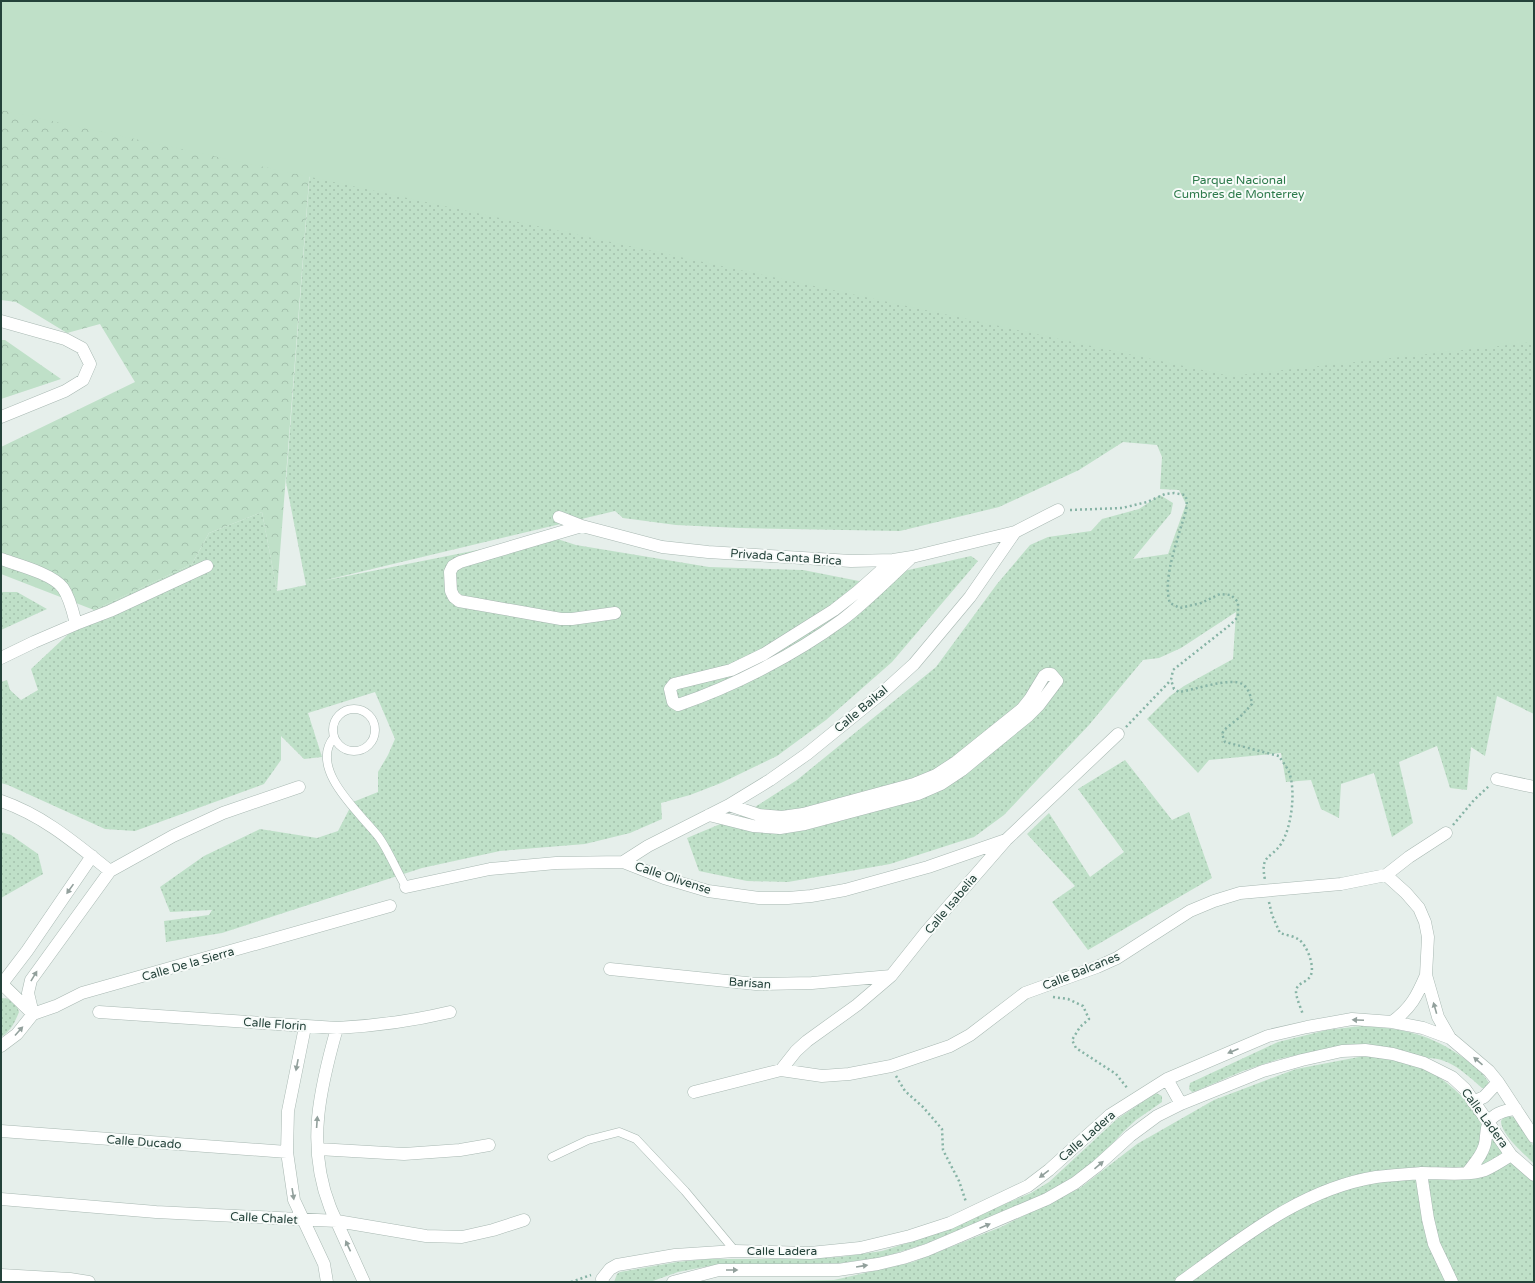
<svg xmlns="http://www.w3.org/2000/svg" width="1535" height="1283" viewBox="0 0 1535 1283" font-family="'Varela Round',sans-serif">
	<style>
		.grass { fill: url(#grass-dots) }
		.forest { fill: url(#forest-crowns) }
		.green { fill: #bfe0c8 }
		.lines { fill: none; stroke-linecap: round; stroke-linejoin: round }
		.lane-casing { stroke: #a8b8b2; stroke-width: 9 }
		.street-casing { stroke: #a8b8b2; stroke-width: 13 }
		.path { stroke: #86b3a5; stroke-width: 2.5; stroke-dasharray: 2 3; stroke-linecap: butt }
		.lane { stroke: #fff; stroke-width: 8 }
		.street { stroke: #fff; stroke-width: 12 }
		.oneway { fill: #92a09c }
		.labels { text-anchor: middle; dominant-baseline: central; stroke-width: 4; stroke-linejoin: round; paint-order: stroke }
		.park-label { font-size: 12px; fill: #2d7a4b; stroke: #f7fbf9 }
		.street-label { font-size: 12px; fill: #24423a; stroke: #f7fbf9 }
	</style>
	<defs>
		<pattern id="grass-dots" width="8" height="8" patternUnits="userSpaceOnUse"><rect width="8" height="8" fill="#bfe0c8"/><path d="M2 2h.1M6 6h.1" fill="none" stroke="#a4c1ad" stroke-width="1.8" stroke-linecap="round"/></pattern>
		<pattern id="forest-crowns" width="20" height="18" patternUnits="userSpaceOnUse"><rect width="20" height="18" fill="#bfe0c8"/><path d="M2 6a3 3 0 1 1 6 0M12 15a3 3 0 1 1 6 0" fill="none" stroke="#a4c1ad"/></pattern>
	</defs>
	<rect width="100%" height="100%" fill="#e6efeb"/>
	<path class="grass" d="M323 1H1534V714L1497 696 1485 756 1471 747 1467 790 1450 788 1437 746 1399 762 1413 823 1392 837 1374 773 1341 784 1339 818 1321 809 1311 780 1286 782 1281 753 1209 760 1198 773 1147 719 1170 696 1184 686 1233 659 1236 612 1181 648 1159 658 1143 660 1089 725 1004 815 974 837 890 864 788 882 747 881 699 871 687 838 744 814 797 780 936 667 997 584 1030 545 1048 537 1091 531 1102 519 1139 509 1160 495 1173 503 1171 513 1133 559 1168 554 1186 504 1179 490 1160 489 1162 457 1157 445 1123 442 1079 470 999 507 900 531 740 528 676 525 623 518 615 511 322 581 548 536 576 545 709 567 803 570 859 581 971 556 978 561 892 662 826 720 777 756 721 783 690 795 661 803 662 819 630 833 585 844 500 851 422 868 222 933 166 942 164 921 209 915 212 910 170 912 160 887 204 856 260 829 317 838 338 831 353 802 378 792V772L388 755 395 739 375 692 308 713 322 757 304 759 281 736V760L264 784 135 831 105 829 8 785 1 783V682L7 680 10 690 21 700 38 690 31 669 94 610 192 564 209 533 262 512 277 591 306 585 286 482Z
		M1 592H17L47 609 1 630Z
		M1125 760 1172 820 1189 812 1212 878 1088 950 1052 902 1075 886 1027 834 1049 813 1090 877 1124 852 1078 789Z
		M1 832 11 835 38 854 43 874 1 898Z
		M1 998C10 998 16 1002 19 1012 15 1022 11 1031 1 1037Z
		M1361 1026C1402 1028 1431 1034 1465 1059 1474 1065 1484 1074 1489 1083L1485 1088H1482C1465 1073 1449 1057 1426 1058L1330 1048 1279 1059 1243 1071 1196 1091 1192 1092 1189 1089 1190 1083 1278 1042 1327 1030Z
		M1364 1056C1384 1058 1407 1060 1425 1069 1467 1090 1495 1137 1523 1173L1534 1182V1282H739L834 1280 913 1262 1001 1227 1080 1188 1137 1144 1214 1100 1296 1069Z
		M1156 1093 1162 1096V1102L1136 1120 1123 1132 1104 1153 1080 1173 1042 1195 925 1244 883 1257 842 1263 709 1266 678 1272 650 1282H614L617 1274 620 1272 677 1262 708 1259H801L840 1257 882 1251 923 1238 1031 1193 1049 1182 1117 1119Z
		M1508 1116 1514 1117 1534 1147V1164C1525 1154 1501 1135 1501 1121L1504 1117Z"/>
	<path class="forest" d="M1 1H323L277 591 262 512 209 533 192 564 94 610 1 574V447L135 382 100 324 67 333 16 302 1 300Z
		M1 340H5L61 379 1 399Z"/>
	<path class="green" d="M1 1H1534V342L1230 376 1 110Z"/>
	<g class="lines">
		<g class="lane-casing">
			<path id="lane" d="M333 730a21 21 0 1 1 42 0a21 21 0 1 1-42 0Z
				M334 737C308 769 360 813 378 836 388 849 397 872 406 887
				M552 1157 588 1140 619 1132 636 1139 685 1191 735 1251"/>
		</g>
		<g class="street-casing">
			<path id="street" d="M1 321 65 339 82 348 90 364 83 380 65 391 1 417
				M559 517 582 526 662 547 708 552 851 561 893 560 912 557 1015 532
				M582 526 460 562 453 566 450 572 451 591 454 597 459 601 561 619H572L615 613
				M1 559C18 565 53 574 63 588 70 598 73 612 76 624L34 642 1 658
				M893 560 857 592 834 610 764 654 731 670 674 684 670 689 673 702 678 705C734 686 794 655 842 620 867 601 889 578 912 557
				M76 624 110 611 207 566
				M1497 779 1534 787
				M1 801C44 816 75 843 110 871
				M709 815 753 826 780 828 805 824 918 794 941 784 962 770 1028 716 1039 705 1057 681 1051 674H1047L1044 676 1030 699 1022 709 956 762 936 775 914 784 803 814 782 817 759 815 729 805
				M623 862 648 846 729 805 770 780 807 754 882 693 914 664 970 597 1015 532 1058 510
				M1386 875 1406 893 1419 908 1425 922 1428 937 1426 975 1438 1017 1450 1038
				M406 887 490 869 556 863 623 862 664 878 708 891 759 898H788L811 896 845 890 928 867 1006 840
				M610 969 756 984 812 983 891 976
				M2 984 33 1014
				M1 985 27 951 92 856
				M99 1012 337 1028C375 1026 412 1021 450 1012
				M33 1014 28 993 31 980 110 871 173 836 223 813 299 787
				M1392 1022C1411 1008 1417 996 1426 975
				M305 1027 288 1111 287 1152 294 1200 324 1264 327 1282
				M337 1028C320 1088 306 1146 330 1207 333 1215 337 1222 340 1229 348 1247 356 1264 364 1282
				M1 1046 17 1034 33 1014 56 1006 82 993 390 906
				M781 1070 796 1051 807 1041 857 1005 891 976 926 932 1006 840 1118 734
				M1167 1079 1181 1104
				M694 1092 781 1070 822 1076 849 1074 891 1066 950 1046 970 1035 1025 993 1097 967 1117 958 1190 911 1214 901 1240 893 1341 884 1386 875 1409 857 1446 833
				M1473 1102 1484 1097 1498 1082
				M1 1131 287 1152
				M318 1149 404 1154 460 1150 489 1145
				M1421 1173 1428 1219 1434 1244 1452 1282
				M1467 1173C1473 1165 1481 1157 1484 1147 1487 1140 1485 1129 1489 1122 1494 1113 1506 1110 1516 1109
				M1 1199 156 1212 337 1221 426 1236 462 1237 493 1230 524 1220
				M1 1275 70 1279 89 1282
				M603 1282 602 1279 610 1269 617 1265 675 1255 735 1251 810 1253 860 1248 910 1236 950 1223 1028 1186 1049 1170 1110 1115 1167 1079 1268 1036 1307 1027 1352 1019 1392 1022 1423 1028 1450 1038 1489 1071 1498 1082 1534 1137
				M673 1282 719 1270H838L878 1264 903 1258 927 1250 1047 1199 1075 1183 1097 1166 1130 1136 1157 1116 1181 1104 1263 1071 1302 1060 1342 1051 1365 1050 1393 1054 1424 1063 1452 1077 1465 1089 1511 1155 1534 1175
				M1181 1282C1241 1239 1301 1189 1376 1177 1391 1175 1407 1174 1422 1173 1440 1173 1467 1176 1485 1170 1494 1166 1503 1160 1511 1155"/>
		</g>
		<path class="path" d="M1070 510 1122 508 1147 502 1165 494 1174 493 1185 495C1190 506 1183 519 1180 530 1174 551 1163 583 1170 603L1180 608 1201 603 1220 594 1231 595 1238 602V617L1230 625 1173 670 1171 680 1174 689 1179 692C1194 690 1230 677 1242 684 1249 688 1251 697 1252 704L1240 717 1224 730 1222 734 1225 742 1279 756C1282 761 1287 767 1289 772 1296 790 1292 827 1281 844 1270 860 1260 854 1265 880
			M1126 727 1171 680
			M1453 825 1474 800 1489 786
			M1269 902 1272 915 1280 933C1286 935 1293 936 1298 939 1307 944 1317 970 1309 978 1305 983 1297 983 1296 991 1296 998 1301 1008 1303 1015
			M1053 997 1068 999 1083 1006 1089 1019 1080 1027 1072 1040 1076 1048 1116 1074 1128 1089
			M896 1076 905 1091 923 1107 942 1129 943 1150 959 1181 966 1202
			M571 1282 591 1275"/>
		<use href="#lane" class="lane"/>
		<use href="#street" class="street"/>
	</g>
	<defs><path id="oneway-solid" d="M-6-.8H1V-3.2L6.5 0L1 3.2V.8H-6Z"/></defs>
	<g class="oneway">
		<use href="#oneway-solid" transform="translate(70 889) rotate(125)"/>
		<use href="#oneway-solid" transform="translate(34 976) rotate(-59)"/>
		<use href="#oneway-solid" transform="translate(1435 1008) rotate(-106)"/>
		<use href="#oneway-solid" transform="translate(1358 1020) rotate(-177)"/>
		<use href="#oneway-solid" transform="translate(19 1031) rotate(-48)"/>
		<use href="#oneway-solid" transform="translate(1233 1051) rotate(157)"/>
		<use href="#oneway-solid" transform="translate(1478 1061) rotate(-139)"/>
		<use href="#oneway-solid" transform="translate(297 1065) rotate(101)"/>
		<use href="#oneway-solid" transform="translate(317 1122) rotate(-86)"/>
		<use href="#oneway-solid" transform="translate(1099 1165) rotate(-41)"/>
		<use href="#oneway-solid" transform="translate(1044 1174) rotate(143)"/>
		<use href="#oneway-solid" transform="translate(293 1194) rotate(81)"/>
		<use href="#oneway-solid" transform="translate(985 1226) rotate(-23)"/>
		<use href="#oneway-solid" transform="translate(348 1246) rotate(-115)"/>
		<use href="#oneway-solid" transform="translate(862 1266) rotate(-9)"/>
		<use href="#oneway-solid" transform="translate(732 1270)"/>
	</g>
	<g class="labels">
		<g class="park-label">
			<text x="1239" y="180">Parque Nacional<tspan x="1239" dy="14">Cumbres de Monterrey</tspan></text>
		</g>
		<g class="street-label">
			<text transform="translate(786 557) rotate(4)">Privada Canta Brica</text>
			<text transform="translate(861 709) rotate(-40)">Calle Baikal</text>
			<text transform="translate(673 878) rotate(18)">Calle Olivense</text>
			<text transform="translate(951 904) rotate(-50)">Calle Isabelia</text>
			<text transform="translate(188 964) rotate(-16)">Calle De la Sierra</text>
			<text transform="translate(1081 971) rotate(-22)">Calle Balcanes</text>
			<text transform="translate(750 983) rotate(4)">Barisan</text>
			<text transform="translate(275 1024) rotate(4)">Calle Florin</text>
			<text transform="translate(1485 1118) rotate(54)">Calle Ladera</text>
			<text transform="translate(1087 1136) rotate(-41)">Calle Ladera</text>
			<text transform="translate(144 1142) rotate(4)">Calle Ducado</text>
			<text transform="translate(264 1218) rotate(3)">Calle Chalet</text>
			<text x="782" y="1251">Calle Ladera</text>
		</g>
	</g>
	<rect width="1535" height="1283" fill="none" stroke="#24423a" stroke-width="4"/>
</svg>
